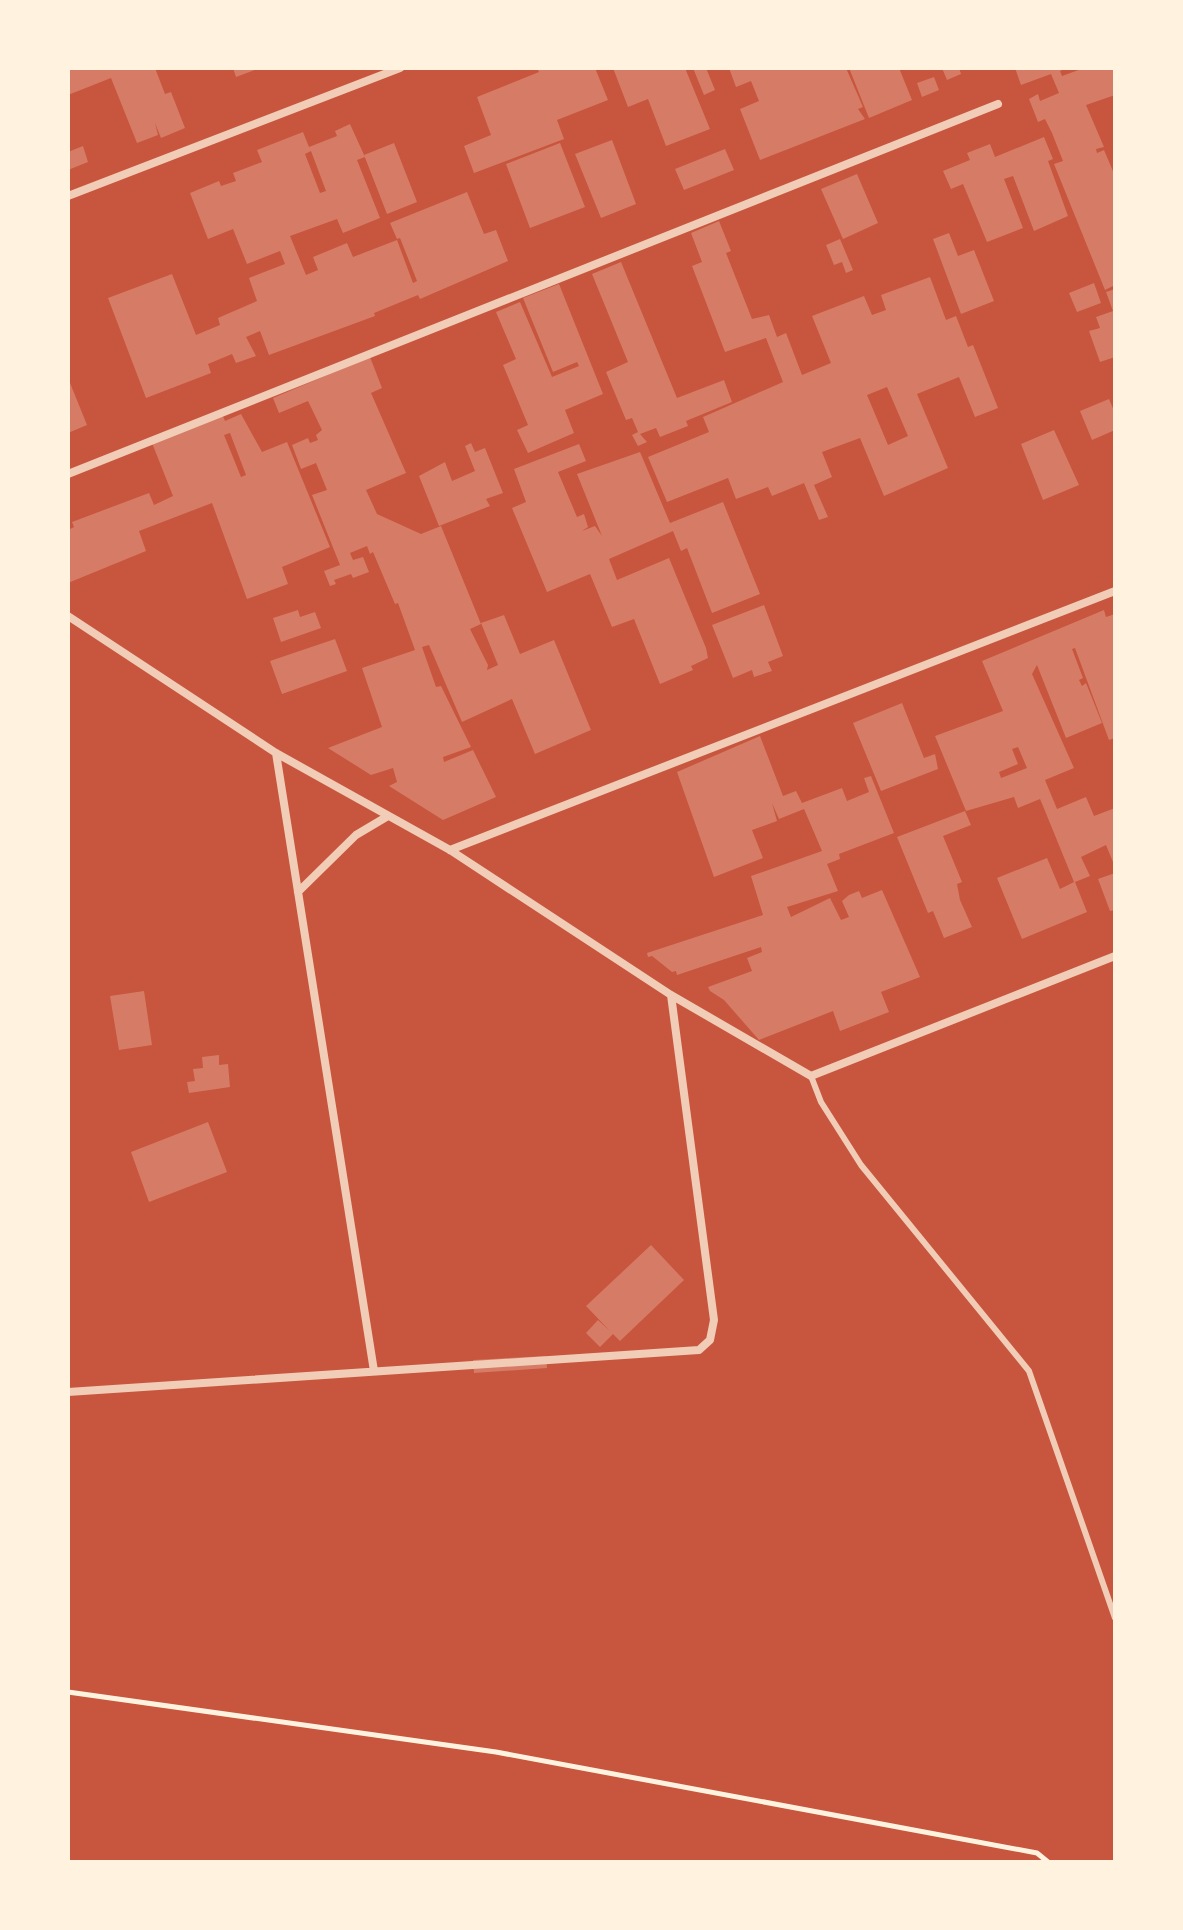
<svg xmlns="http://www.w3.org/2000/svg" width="1183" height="1930" viewBox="0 0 1183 1930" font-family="'Varela Round',sans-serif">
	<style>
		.building { fill: #d67c66; fill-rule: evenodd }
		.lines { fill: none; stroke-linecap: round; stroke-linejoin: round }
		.path { stroke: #fff3e0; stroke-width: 5 }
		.service { stroke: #f1ccb7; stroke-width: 6 }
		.minor { stroke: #f1ccb7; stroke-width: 8 }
	</style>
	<rect width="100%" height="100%" fill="#c8553d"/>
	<path class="building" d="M68 68H155L165 94 171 92 185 128 161 138 155 123 158 135 137 143 111 78 68 95Z
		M233 68H260L236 77Z
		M537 68H595L608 100 557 120 564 139 474 173 464 146 491 135 477 97 539 72Z
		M613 68H685L710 129 666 146 648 99 628 107Z
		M693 68H706L715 90 704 95Z
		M729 68H846L863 107 858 109 865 119 760 160 740 109 759 101 751 81 736 87Z
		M849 68H899L912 100 869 118Z
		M942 68H959L961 74 947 80Z
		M1015 68H1067L1060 71 1062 76 1084 68H1114L1115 95 1086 105 1104 147 1096 149 1097 153 1104 150 1115 176V285L1105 290 1054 164 1063 161 1052 133 1045 119 1038 122 1029 99 1038 94 1040 101 1059 93 1051 74 1021 85Z
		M934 77 939 90 922 97 917 83Z
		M350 124 365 157 357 160 380 218 343 233 337 219 290 236 306 275 318 270 313 257 347 243 353 257 397 240 413 283 417 281 400 238 397 239 390 223 467 192 484 234 496 230 508 261 420 299 418 295 374 313 375 316 269 355 260 331 246 337 256 356 236 363 232 354 208 364 211 373 146 398 108 298 172 274 196 335 220 325 218 318 257 301 249 278 285 264 280 251 247 264 233 229 208 239 190 193 219 181 221 186 236 181 233 173 262 162 257 150 303 132 309 147 337 136 335 131ZM311 151 326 191 320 193 305 154Z
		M1044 137 1053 159 1048 161 1068 216 1034 231 1013 176 1004 179 1023 228 987 242 963 184 951 189 943 171 970 160 967 153 990 144 995 157Z
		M612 140 636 204 601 218 575 154Z
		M394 143 417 202 387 214 364 155Z
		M560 143 585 207 530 228 506 164Z
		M83 146 88 162 68 170V152Z
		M725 149 734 170 684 190 675 169Z
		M857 174 878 223 843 239 821 189Z
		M719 221 731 251 726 253 752 319 769 315 777 337 786 333 802 375 831 363 812 316 864 296 872 315 886 310 881 295 930 277 946 320 956 316 968 347 973 345 998 408 975 417 959 377 917 394 948 468 884 496 860 438 822 452 832 477 814 485 828 517 819 520 804 483 772 496 768 487 736 499 728 478 667 502 648 457 709 432 703 417 783 382 766 338 725 352 692 266 702 262 691 233ZM887 387 908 436 888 445 867 395Z
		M949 233 958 256 974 250 994 301 961 314 933 239Z
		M840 239 853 270 846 273 842 262 834 265 826 245Z
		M621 262 677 398 724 380 732 402 686 421 688 426 660 437 656 428 640 434 647 442 638 446 632 435 638 432 632 418 626 420 606 372 628 362 592 274Z
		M1094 283 1101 303 1077 312 1069 293Z
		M559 284 603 394 565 410 574 433 528 453 517 430 528 425 503 365 516 359 496 312 520 302 552 377 579 366 577 362 553 372 523 298Z
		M1115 289V357L1100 362 1089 331 1100 328 1096 317 1113 311 1106 292Z
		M370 357 382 388 371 393 406 473 366 490 377 514 421 534 441 526 481 624 470 629 488 665 487 670 498 665 481 623 504 615 520 654 554 640 591 730 535 754 512 699 462 722 429 645 422 647 436 687 441 686 471 747 443 757 444 762 473 750 496 797 443 820 389 786 397 782 393 768 371 775 328 748 382 727 362 668 415 650 398 603 395 604 373 552 370 554 367 546 350 553 353 560 363 557 369 572 353 578 351 574 334 580 336 584 330 586 324 571 340 565 312 495 327 490 316 463 301 469 292 445 308 438 310 443 318 440 316 435 322 430 308 401 279 413 273 398Z
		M68 378 87 425 68 433Z
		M1109 399 1115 413V430L1092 440 1080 411Z
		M222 414 225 421 241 414 262 452 287 442 330 547 282 567 288 584 247 599 212 503 139 531 146 551 68 583V530L74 527 72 522 149 493 154 505 173 496 152 443ZM230 433 246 475 241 477 224 435Z
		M1054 430 1079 485 1043 500 1021 444Z
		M471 443 475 452 485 448 503 493 486 499 490 506 439 526 419 476 445 462 452 481 475 471 465 446Z
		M579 444 586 461 558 472 577 517 584 514 588 527 582 531 595 526 602 536 577 474 640 452 670 523 723 502 760 594 712 613 687 548 681 551 673 531 609 559 617 580 669 558 706 648 708 658 691 666 693 670 660 684 634 619 612 627 590 574 547 592 512 508 526 502 514 469Z
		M764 605 783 656 768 662 772 671 754 677 752 670 733 678 712 625Z
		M298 610 300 617 315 612 321 628 281 642 273 618Z
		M1104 610 1106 617 1115 614V738L1109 740 1075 648 1072 649 1083 678 1079 680 1082 686 1086 683 1102 723 1066 738 1037 665 1032 674 1074 768 1045 780 1057 809 1086 797 1094 816 1115 808V867L1106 845 1081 857 1090 876 1075 882 1087 912 1022 939 997 878 1047 858 1060 889 1074 882 1043 806 1040 799 1018 808 1014 797 966 811 935 736 1003 711 982 661ZM1018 747 1027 768 1001 778 999 772 1018 764 1012 749Z
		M335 639 347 671 282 694 270 661Z
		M902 703 924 758 935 754 938 769 881 791 853 723Z
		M760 736 783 796 796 791 802 803 842 788 847 801 869 792 864 778 871 776 894 833 839 854 840 859 827 864 838 891 787 907 791 917 830 898 841 920 849 917 842 901 849 895 859 891 862 898 882 890 920 977 881 992 889 1012 840 1031 833 1011 759 1040 724 1000 710 991 708 987 752 971 747 958 762 952 761 947 677 975 676 971 672 972 652 956 648 957 647 953 763 915 751 876 822 851 804 809 779 819 772 803 777 821 752 830 763 858 714 877 677 772Z
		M965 811 971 825 943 836 962 882 957 884 960 900 972 927 944 938 933 911 928 913 897 837Z
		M1115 873V910L1110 911 1098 879Z
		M144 991 152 1045 119 1050 110 996Z
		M219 1055V1065L228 1064 230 1087 189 1093 187 1082 195 1081 193 1069 203 1068 202 1057Z
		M208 1122 227 1172 149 1202 131 1152Z
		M651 1245 684 1280 620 1341 613 1334 600 1347 586 1333 598 1320 610 1331 586 1306Z
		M546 1356 547 1368 474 1373 473 1360Z"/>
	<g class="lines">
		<path class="path" d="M68 1692 496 1752 1037 1853 1048 1862"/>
		<path class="service" d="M811 1076 821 1102 861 1165 1029 1371 1115 1618"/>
		<path class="minor" d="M68 196 400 68
			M68 474 998 104
			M68 616 276 753 450 850 671 995 811 1076 1115 956
			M276 753 374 1371
			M450 850 1115 591
			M298 892 356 835 388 816
			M68 1392 699 1350 710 1340 714 1320 671 995"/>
	</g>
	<rect width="1183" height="1930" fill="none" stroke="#fff3e0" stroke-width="140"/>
</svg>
